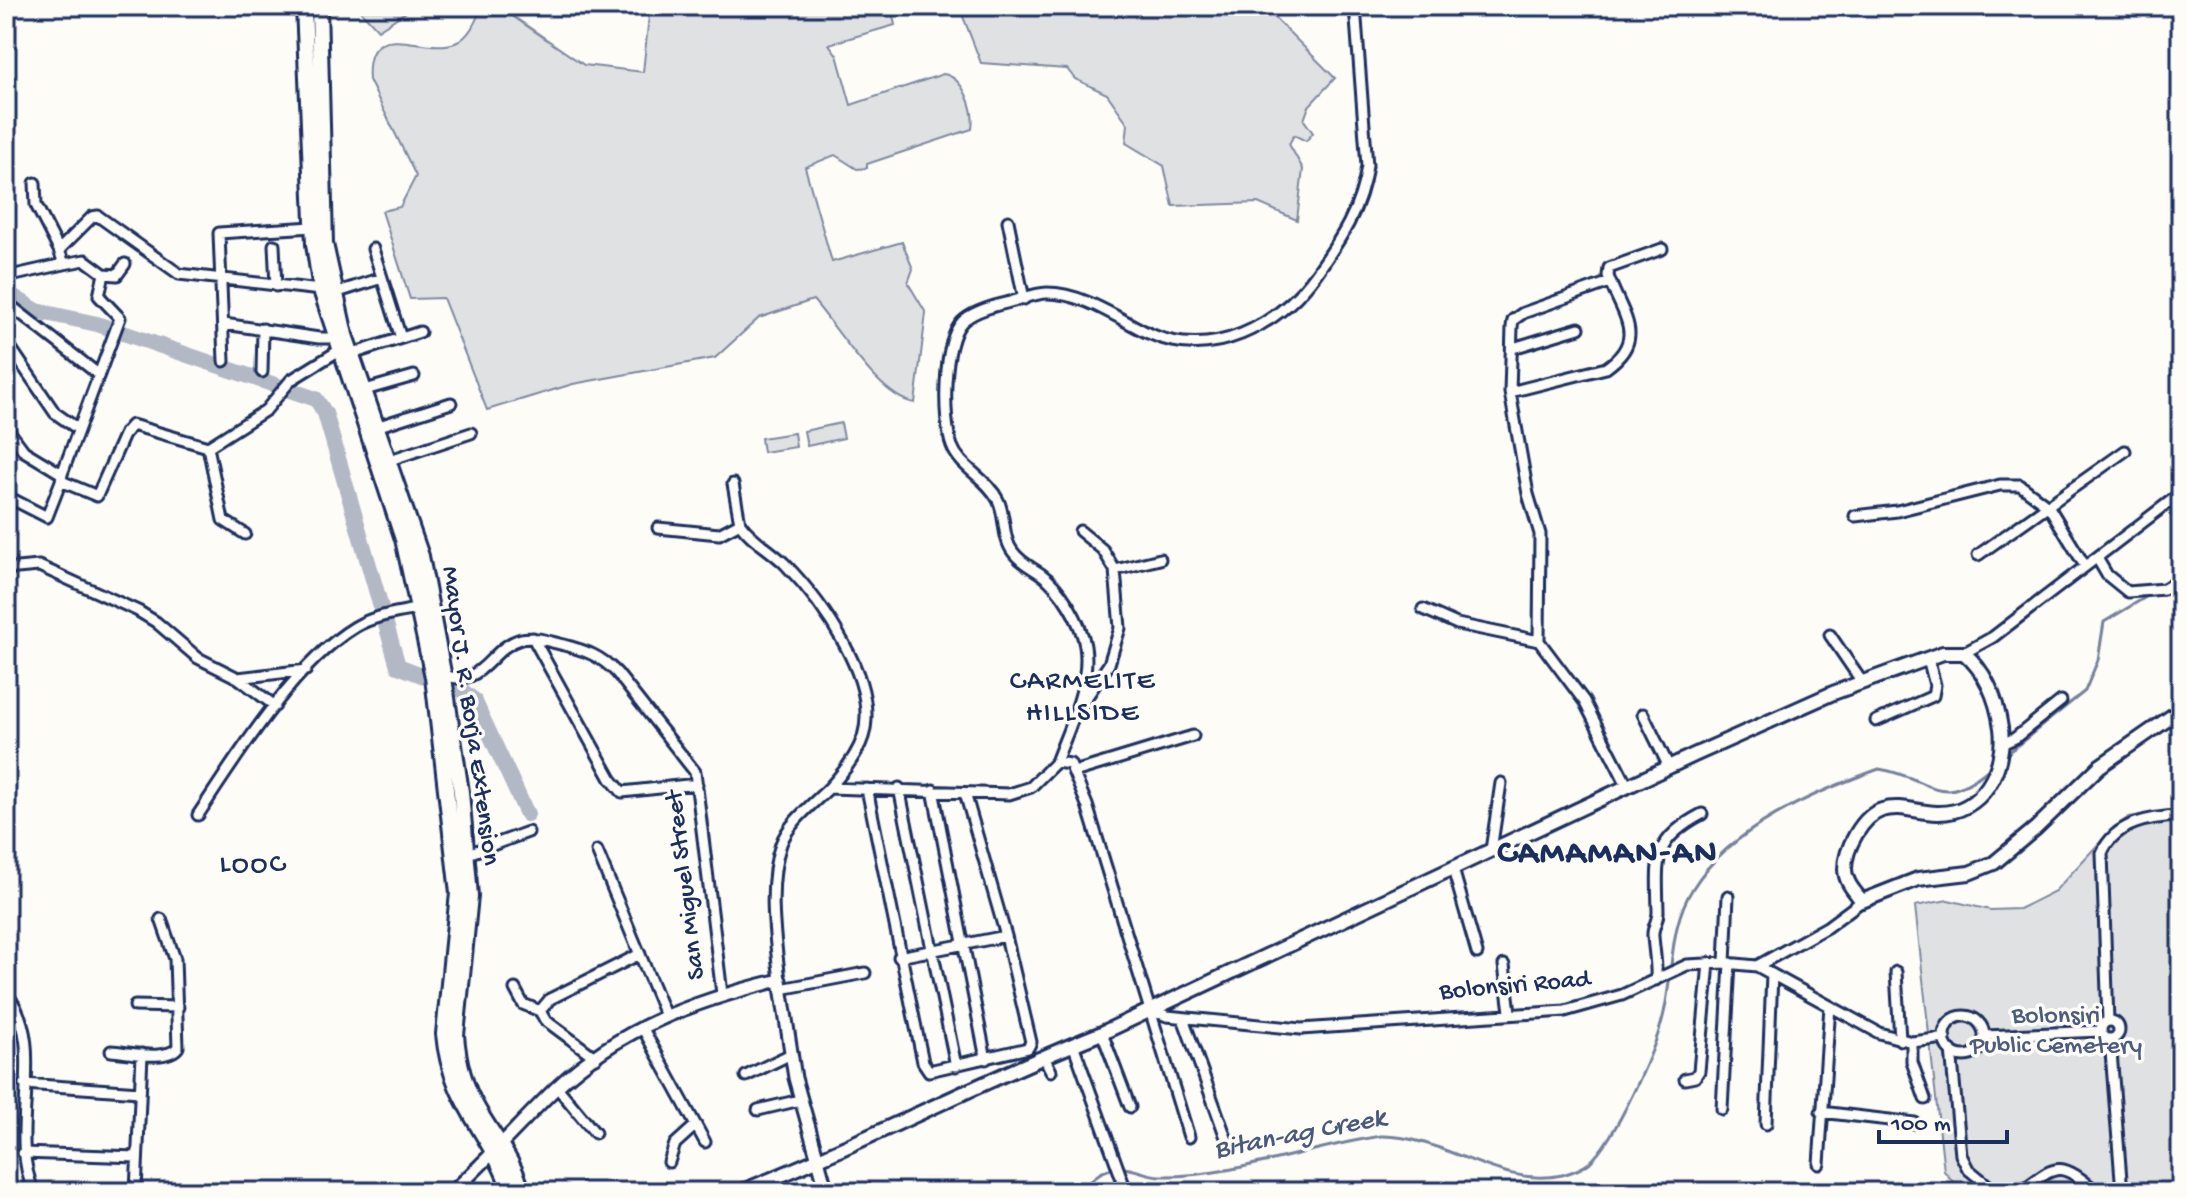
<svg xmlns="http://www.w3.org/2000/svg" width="2187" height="1198" viewBox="0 0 2187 1198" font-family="'Gochi Hand',sans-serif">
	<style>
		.green { fill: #e0e1e3; stroke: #7e88a0; stroke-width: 2 }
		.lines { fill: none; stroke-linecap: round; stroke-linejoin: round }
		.stream { stroke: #76819c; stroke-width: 3 }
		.river { stroke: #b3b8c5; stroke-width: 16 }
		.minor-casing { stroke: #1b2f5e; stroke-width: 15 }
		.tertiary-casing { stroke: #1b2f5e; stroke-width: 17 }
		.secondary-casing { stroke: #1b2f5e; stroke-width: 18 }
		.primary-casing { stroke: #1b2f5e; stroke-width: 20 }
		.minor { stroke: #fdfcf7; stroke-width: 9 }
		.tertiary { stroke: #fdfcf7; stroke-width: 11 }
		.secondary { stroke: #fdfcf7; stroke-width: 12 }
		.primary { stroke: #fdfcf7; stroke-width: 14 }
		.labels { text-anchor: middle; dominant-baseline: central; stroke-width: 7; stroke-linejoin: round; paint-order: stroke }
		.street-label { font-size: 26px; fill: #1b2f5e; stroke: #fdfcf7 }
		.park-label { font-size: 26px; fill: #4c5c7f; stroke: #fdfcf7 }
		.neighbourhood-label { font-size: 28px; letter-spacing: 2px; fill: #1b2f5e; stroke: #fdfcf7 }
		.water-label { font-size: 28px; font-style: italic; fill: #49587d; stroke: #fdfcf7 }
		.district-label { font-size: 34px; font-weight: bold; letter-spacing: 2px; fill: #1b2f5e; stroke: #fdfcf7 }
	</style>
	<rect width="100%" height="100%" fill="#fdfcf7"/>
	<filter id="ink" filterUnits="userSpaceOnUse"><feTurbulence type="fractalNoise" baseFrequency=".0125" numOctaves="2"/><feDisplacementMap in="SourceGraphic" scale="16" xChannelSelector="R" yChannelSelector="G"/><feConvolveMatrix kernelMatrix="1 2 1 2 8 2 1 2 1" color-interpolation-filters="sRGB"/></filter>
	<g filter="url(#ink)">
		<path class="green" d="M356 6H415L378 30Z
			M485 6H498L584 65 643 72 650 6H891L895 25 829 44 837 55 851 105 943 74C964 77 975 110 972 129L867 164V168L857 169 835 155 805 167 832 262 902 242 913 269 908 283 926 313 915 403C879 398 838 328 813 300L759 318 715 358 573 384 487 410 443 298 410 299 382 211 400 207 416 176 369 80C364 14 422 55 455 43 469 38 476 21 481 8Z
			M959 6H1263L1335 78 1309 106 1304 120 1313 133 1306 141 1294 135 1289 144 1303 169 1297 220 1258 203 1173 206 1164 166 1126 143 1128 124 1107 94 1075 79 1067 69 981 63Z
			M841 423 844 438 807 446 804 431Z
			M794 433 796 447 763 452 761 438Z
			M2181 809V1192H1962L1944 1171 1915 906 1948 900 1990 910 2019 909 2055 891 2114 827 2129 817Z"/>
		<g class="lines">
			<path class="stream" d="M2003 757 2085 691 2098 660 2104 622 2151 594
				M1086 1192C1090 1175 1107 1167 1124 1168 1136 1169 1148 1176 1160 1176 1235 1177 1308 1147 1381 1136 1443 1135 1499 1189 1562 1175 1569 1173 1583 1168 1589 1163 1615 1141 1655 1050 1663 1017 1674 974 1668 927 1693 888 1730 828 1815 792 1879 769 1933 777 1938 813 1991 767"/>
			<path class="river" d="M6 292 37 311 97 324 316 399 325 413 398 666 461 690 474 700 527 814"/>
			<g class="minor-casing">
				<path id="minor" d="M35 183 36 205 59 250 92 217 98 216 179 274 321 290
					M1008 221 1024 299
					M274 245 276 286
					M373 249 401 338
					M104 274 117 275 125 264
					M6 277 64 264 59 250
					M335 293 382 278
					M6 302 98 374
					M224 324 319 338H339
					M6 341 55 413 78 429
					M1513 348 1579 328
					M352 354 420 332
					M224 361 219 233 313 227
					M262 372 263 329
					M365 390 414 376
					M1510 392 1606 368C1649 338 1621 314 1608 276L1609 268 1662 249
					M6 427 24 451 62 474 61 481 97 496 125 433 132 425 208 447 266 410 291 380 343 348
					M376 427 451 403
					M208 447 223 520 245 534
					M387 461 471 433
					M62 474 120 318 99 296 104 274 85 260 64 264
					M733 484 740 523C750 539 771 550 785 564 821 601 880 681 863 737 857 756 843 773 829 788
					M6 496 47 517 61 481
					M1855 516 1897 511 2000 485H2020L2049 507 2085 566
					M658 528 719 534 740 523
					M1978 555 2125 451
					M2097 558 2107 575 2128 592 2164 589 2181 578
					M6 569 39 566 138 611 156 622 198 658 238 678 275 706
					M1115 570 1160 559
					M1423 609 1457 624 1539 641 1584 701 1628 787
					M1830 635 1862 682
					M533 638 611 779 622 792 697 784
					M1539 641 1540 534 1528 494 1510 392 1512 327 1513 320 1523 313 1610 282
					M1964 653 1993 637 2181 493
					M442 674C483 691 488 648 521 639 535 636 550 642 564 645 587 651 601 656 617 673L695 772 722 994
					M238 678 306 670
					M1078 710 1109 664 1120 628 1115 570 1103 550 1080 531
					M1643 714 1669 767
					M1876 721 1933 696 1935 685 1928 658
					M2002 744 2015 738 2061 701
					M1056 762C1069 727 1091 684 1085 646 1081 622 1061 588 1041 574 1031 567 1021 563 1013 552 1002 538 1006 516 998 500 987 478 960 468 952 446 942 420 943 342 962 322 972 312 993 306 1006 303 1019 300 1035 293 1047 293 1083 293 1117 318 1148 333 1212 362 1278 326 1316 274 1341 239 1361 209 1367 166L1355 6
					M1074 772 1193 736
					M899 788 956 1066
					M867 789 923 1062 929 1071 1028 1048 1031 1042 1006 936 965 793
					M933 790 986 1059
					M198 815C237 756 295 663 355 627 375 615 399 613 420 608
					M1491 850 1501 783
					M597 851 665 1015
					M468 854 528 832
					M1453 869 1477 953
					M899 957 1006 936
					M1725 963 1728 896
					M1504 965 1510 1012
					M1757 966 1827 927 1862 901
					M1896 972 1900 1040
					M780 980C775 939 767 884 781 844 789 822 813 804 829 788L1009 794 1031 787 1056 762 1070 764 1087 805 1189 1137
					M1656 980C1657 964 1654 951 1653 936 1652 928 1658 921 1658 912 1657 860 1651 841 1702 814
					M515 989 523 1004 540 1011
					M781 989 865 973
					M6 993C50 1045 6 1130 34 1192
					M135 1006 178 1007
					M1148 1009 1167 1016 1301 1029 1565 1011 1622 995 1687 965 1725 963 1757 966 1879 1033 1912 1042 1945 1038
					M540 1011 550 999 640 954
					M540 1011 545 1020 596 1058
					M1944 1036a20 20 0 1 1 40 0a20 20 0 1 1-40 0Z
					M1183 1018 1229 1146
					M2101 1030a9 9 0 1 1 18 0a9 9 0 1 1-18 0Z
					M2108 1021 2102 853C2115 822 2151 817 2181 816
					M642 1027 705 1142
					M1102 1033 1130 1107
					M1984 1036 2101 1031
					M2110 1039 2122 1192
					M1912 1042V1062L1925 1099
					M1073 1044 1124 1185
					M1951 1050 1961 1155 1968 1169 1996 1192
					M111 1051C129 1052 167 1062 178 1047L175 959 161 919
					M1038 1058 1045 1059 1051 1071
					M746 1076 791 1054
					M1685 1079 1695 1077 1699 1071 1709 963
					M24 1084 140 1092
					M557 1087 595 1133
					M1722 1109 1730 963
					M758 1110 800 1100
					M1821 1112 1915 1123
					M1766 1124 1772 974
					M23 1153 137 1157
					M669 1162 675 1144 696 1125
					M1819 1164 1830 1006
					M1124 1185 1135 1192
					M136 1192 142 1054
					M2020 1192C2057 1165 2058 1159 2097 1192"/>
			</g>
			<g class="tertiary-casing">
				<path id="tertiary" d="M452 1192C489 1159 521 1122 556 1088 619 1028 697 1000 780 980L795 1078 827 1192"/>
			</g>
			<g class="secondary-casing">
				<path id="secondary" d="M740 1192C863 1144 979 1081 1102 1033L1694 755 1833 693 1943 653H1964C1986 672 1997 700 2001 728 2006 768 1983 814 1937 813 1918 813 1901 804 1882 810 1862 816 1845 849 1845 869 1845 882 1855 892 1862 901L1918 879 1969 873 1994 863 2036 828 2100 766 2181 710"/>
			</g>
			<g class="primary-casing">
				<path id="primary" d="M304 6 314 244 321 290 403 539 433 677 458 893 444 1034C450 1103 491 1132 511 1192
					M319 6 325 244 345 335 421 556 444 678 461 792 470 896 456 1035C458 1061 464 1085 477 1108 493 1137 514 1159 522 1192"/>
			</g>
			<use href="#minor" class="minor"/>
			<use href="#tertiary" class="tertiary"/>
			<use href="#secondary" class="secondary"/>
			<use href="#primary" class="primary"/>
		</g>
	</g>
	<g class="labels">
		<g class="street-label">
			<text transform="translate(469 716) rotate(82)">Mayor J. R. Borja Extension</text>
			<text transform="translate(687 885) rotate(-97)">San Miguel Street</text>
			<text transform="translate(1515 987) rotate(-5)">Bolonsiri Road</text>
		</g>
		<g class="park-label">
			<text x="2056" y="1017">Bolonsiri<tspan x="2056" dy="30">Public Cemetery</tspan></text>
		</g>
		<g class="neighbourhood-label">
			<text x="1083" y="682">CARMELITE<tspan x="1083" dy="32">HILLSIDE</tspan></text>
			<text x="253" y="865">LOOC</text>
		</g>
		<g class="water-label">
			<text transform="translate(1300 1135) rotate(-11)">Bitan-ag Creek</text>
		</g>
		<g class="district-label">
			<text x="1608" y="855">CAMAMAN-AN</text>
		</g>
	</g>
	<rect width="2187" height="1198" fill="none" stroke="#fdfcf7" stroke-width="32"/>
	<rect x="16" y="16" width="2155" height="1166" fill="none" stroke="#1b2f5e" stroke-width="3" filter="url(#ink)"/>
	<path d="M1879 1130v12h128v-12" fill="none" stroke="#1b2f5e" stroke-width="4"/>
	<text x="1891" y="1130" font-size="24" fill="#1b2f5e" stroke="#fdfcf7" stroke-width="6" paint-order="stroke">100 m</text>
</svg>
